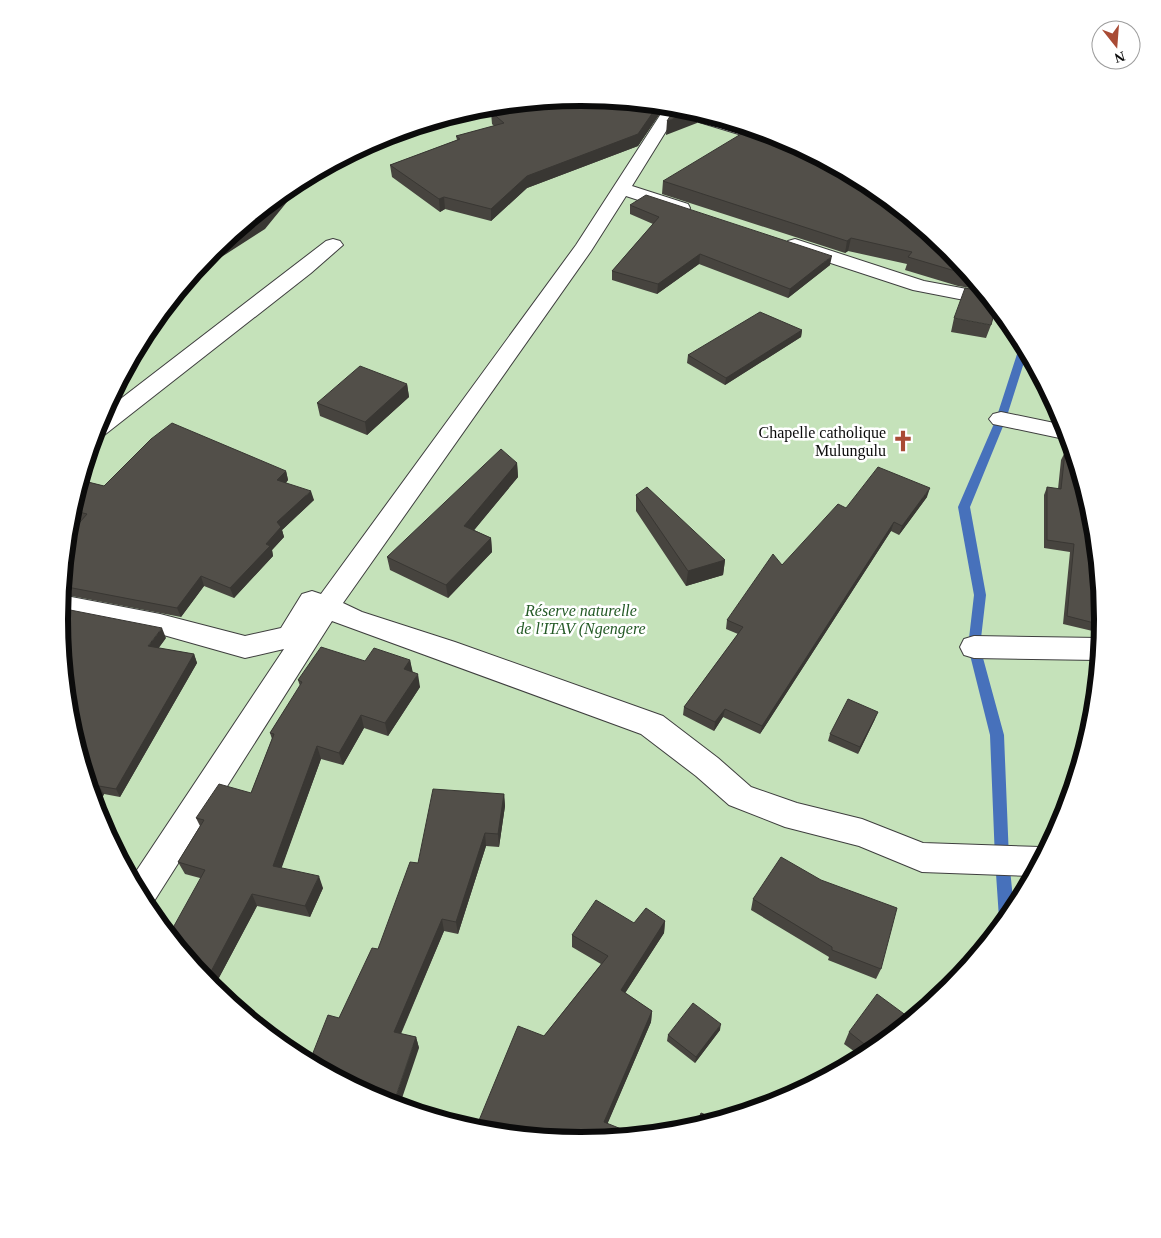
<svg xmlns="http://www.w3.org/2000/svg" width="1161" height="1238" viewBox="0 0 1161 1238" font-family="Georgia,serif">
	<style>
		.green { fill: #c5e2ba }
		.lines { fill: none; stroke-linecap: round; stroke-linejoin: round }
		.stream { fill: #4771bb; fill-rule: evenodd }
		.street-casing { stroke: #3e3e3e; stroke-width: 2 }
		.street { fill: #fff; fill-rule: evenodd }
		.wall { fill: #47443f }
		.shaded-wall { fill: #393733 }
		.building { fill: #524f49; stroke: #393733 }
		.labels { text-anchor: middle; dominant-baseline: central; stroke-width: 5; stroke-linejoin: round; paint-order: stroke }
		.poi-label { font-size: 16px; fill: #0b0b0b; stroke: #fff; text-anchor: end }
		.park-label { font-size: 16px; font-style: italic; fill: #245a26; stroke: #fff }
		.rim { fill: none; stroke: #0b0b0b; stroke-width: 6 }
	</style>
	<rect width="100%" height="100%" fill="#fcfcec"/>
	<path class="green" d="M60 620a520 520 0 1 1 1040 0a520 520 0 1 1-1040 0Z"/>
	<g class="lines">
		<path class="stream" d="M1023 345 1027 353 1006 419 970 507 986 595 980 647 1004 735 1009 859 1014 909 1002 923 999 918 995 859 990 735 968 647 974 595 958 507 996 419 1019 348Z"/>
		<g class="street-casing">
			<path id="street" d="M666 106 683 107 780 137 790 142 787 146 781 147 676 115 632 186 688 204 690 208 688 212 681 214 626 196 591 251 343 603 362 612 455 642 663 716 718 758 751 787 797 803 862 819 923 843 1040 847 1046 850 1032 876 922 872 859 846 785 827 729 805 696 776 641 734 332 621 151 906 146 908 131 879 284 649 245 658 160 634 60 615 61 595 160 614 245 636 281 628 302 594 312 591 321 594 576 245Z
				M333 239 340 241 343 245 311 273 103 436 93 438 101 414 326 241Z
				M795 239 924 281 983 292 994 304 990 305 913 290 788 249 785 245 788 241Z
				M1001 412 1064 425 1069 440 993 424 989 419 993 414Z
				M974 636 1099 638 1098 660 974 658 964 655 960 647 964 639Z"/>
		</g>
		<use href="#street" class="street"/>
	</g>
	<path class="wall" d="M581 97 665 106 638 146 527 188 491 221 445 209 440 212 392 177 390 165 457 140 456 136 494 126 492 124 491 112Z
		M663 181 950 250 982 290 958 286 905 270 907 264 848 251 845 253 662 194Z
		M630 205 830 265 788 298 699 264 657 294 612 280V271L653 224 630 214Z
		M954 318 991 325 986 338 951 332Z
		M802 330 801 337 725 385 687 363 688 355Z
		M407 384 409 397 367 435 320 416 317 403Z
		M1065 452 1102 619 1101 633 1063 624 1070 552 1044 548V495L1047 487 1058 489 1061 460Z
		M517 463 518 477 474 530 491 538 492 552 448 598 390 570 387 557Z
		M286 471 288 480 286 483 314 500 282 530 284 537 272 550 273 556 234 598 204 586 181 617 61 594 67 537 81 521 69 518 80 480 104 486Z
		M636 495 725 560 723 575 686 586 636 511Z
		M927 497 899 535 891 531 760 734 723 717 714 731 683 715 684 707 738 634 726 629 727 620 782 565 846 508Z
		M166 638 158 648 194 654 197 663 120 797 104 794 96 810 69 721Z
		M410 660 412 672 420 687 388 736 364 728 343 765 321 759 281 868 323 888 310 917 257 906 213 989 211 988 200 878 185 874 178 862 200 826 196 818 251 793 272 739 270 733 300 686 298 680 365 661Z
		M875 719 858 754 828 741 830 734Z
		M504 794 505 806 499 847 486 846 458 934 444 931 401 1034 416 1037 419 1048 339 1018 378 949 418 863Z
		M753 899 881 969 876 979 828 960 829 957 751 910Z
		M665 921 664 933 625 993 652 1011 651 1022 607 1124 580 1141 544 1036 601 964 572 947V935L634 923Z
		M911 1019 870 1053 862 1057 844 1044 849 1032Z
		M720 1030 695 1063 667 1041 668 1035Z"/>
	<path class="shaded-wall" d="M658 105 665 106 638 146 527 188 491 221V209L527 176Z
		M694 111 697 112V123L666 135 667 121Z
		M309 175 265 229 195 274 194 272 212 250 291 185Z
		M444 197 445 209 440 212 439 199Z
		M851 238 848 251 845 253 847 241Z
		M700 254 699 264 657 294 658 284Z
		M832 256 830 265 788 298 790 289Z
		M802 330 801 337 725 385 726 378Z
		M407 384 409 397 367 435 365 422Z
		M517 463 518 477 466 540 464 526Z
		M286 471 288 480 280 489 277 480Z
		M930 488 927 497 899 535 902 526Z
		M311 491 314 500 282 530 284 537 272 550 273 556 234 598 230 588 266 544 277 522Z
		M894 522 891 531 760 734 762 726Z
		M491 538 492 552 448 598 446 585Z
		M725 560 723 575 686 586 688 571Z
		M201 576 204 586 181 617 177 608Z
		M162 628 166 638 153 656 148 646Z
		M194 654 197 663 120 797 116 789Z
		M410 660 413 673 404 669Z
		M418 674 420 687 388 736 385 723Z
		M725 709 723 717 714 731 715 722Z
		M878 712 875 719 858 754 860 747Z
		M361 715 364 728 343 765 339 753Z
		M317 746 321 759 278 878 273 866Z
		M99 786 104 794 96 810 92 798Z
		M504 794 505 806 499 847 498 834Z
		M485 833 486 846 458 934 456 922Z
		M319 876 323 888 310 917 305 906Z
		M252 894 257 906 213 989 206 981Z
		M442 919 444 931 397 1042 394 1032Z
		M665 921 664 933 620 1001 621 990Z
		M652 1011 651 1022 604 1132V1122Z
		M721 1024 720 1030 695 1063 696 1057Z
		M416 1037 419 1048 399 1107 393 1105Z"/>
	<path class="building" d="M581 97 658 105 638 134 527 176 491 209 444 197 439 199 390 165 460 139 456 136 504 123 491 112 527 102Z
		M676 107H683L694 111 667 121Z
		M751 128 780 137 871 185 950 250 969 274 962 273 908 257 912 252 851 238 847 241 663 181Z
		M283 192 262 216 222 241Z
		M646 195 832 256 790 289 700 254 658 284 612 271 659 217 630 205Z
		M965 288 984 292 996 307 991 325 954 318Z
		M760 312 802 330 726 378 688 355Z
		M360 366 407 384 365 422 317 403Z
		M172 423 286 471 277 480 311 491 277 522 281 527 266 544 270 546 230 588 201 576 177 608 62 586 67 537 87 514 71 510 80 480 104 486 151 439Z
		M501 449 517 463 464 526 491 538 446 585 387 557Z
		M1065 452 1073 454 1092 517 1102 619V625L1067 616 1074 544 1047 540V487L1061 489Z
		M878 467 930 488 902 526 894 522 762 726 725 709 715 722 684 707 743 627 727 620 773 554 782 565 838 504 846 508Z
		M647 487 725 560 688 571 636 495Z
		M60 608 162 628 148 646 194 654 116 789 99 786 92 798 69 721 59 619Z
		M321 647 365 661 374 648 410 660 404 669 418 674 385 723 361 715 339 753 317 746 273 866 319 876 305 906 252 894 206 981 169 935 205 870 178 862 204 820 196 818 219 784 251 793 274 734 270 733 302 682 298 680Z
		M848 699 878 712 860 747 830 734Z
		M433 789 504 794 498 834 485 833 456 922 442 919 394 1032 416 1037 393 1105 381 1101 309 1063 328 1015 339 1018 372 948 378 949 410 862 418 863Z
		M781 857 821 880 897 908 881 969 832 950V947L753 899Z
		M596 900 634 923 646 908 665 921 621 990 652 1011 604 1122 636 1135 580 1141 475 1130 518 1026 544 1036 608 956 572 935Z
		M877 994 911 1019 873 1051 849 1032Z
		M693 1003 721 1024 696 1057 668 1035Z
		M701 1113 718 1120 696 1126Z"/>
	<defs>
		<g id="church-bare" transform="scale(1.725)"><path d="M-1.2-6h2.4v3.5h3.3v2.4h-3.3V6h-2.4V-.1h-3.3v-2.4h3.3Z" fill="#a94b35" stroke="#fff" stroke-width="2.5" paint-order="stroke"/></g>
	</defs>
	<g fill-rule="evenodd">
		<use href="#church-bare" x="903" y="441"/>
	</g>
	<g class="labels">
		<g class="poi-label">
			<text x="886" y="432">Chapelle catholique<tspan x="886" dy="18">Mulungulu</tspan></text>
		</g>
		<g class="park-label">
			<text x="581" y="610">Réserve naturelle<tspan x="581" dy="18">de l'ITAV (Ngengere</tspan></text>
		</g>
	</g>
	<path d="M0 0H1161V1238H0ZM68 619a513 513 0 1 1 1026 0a513 513 0 1 1-1026 0Z" fill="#fff" fill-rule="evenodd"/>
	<path class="rim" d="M68 619a513 513 0 1 1 1026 0a513 513 0 1 1-1026 0Z"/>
	<g transform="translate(1116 45) rotate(163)"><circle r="24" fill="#ffffff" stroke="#9d9d9d"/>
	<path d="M0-4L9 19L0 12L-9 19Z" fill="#a94b35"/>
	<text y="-8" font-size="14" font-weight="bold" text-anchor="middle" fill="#0b0b0b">N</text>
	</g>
</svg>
